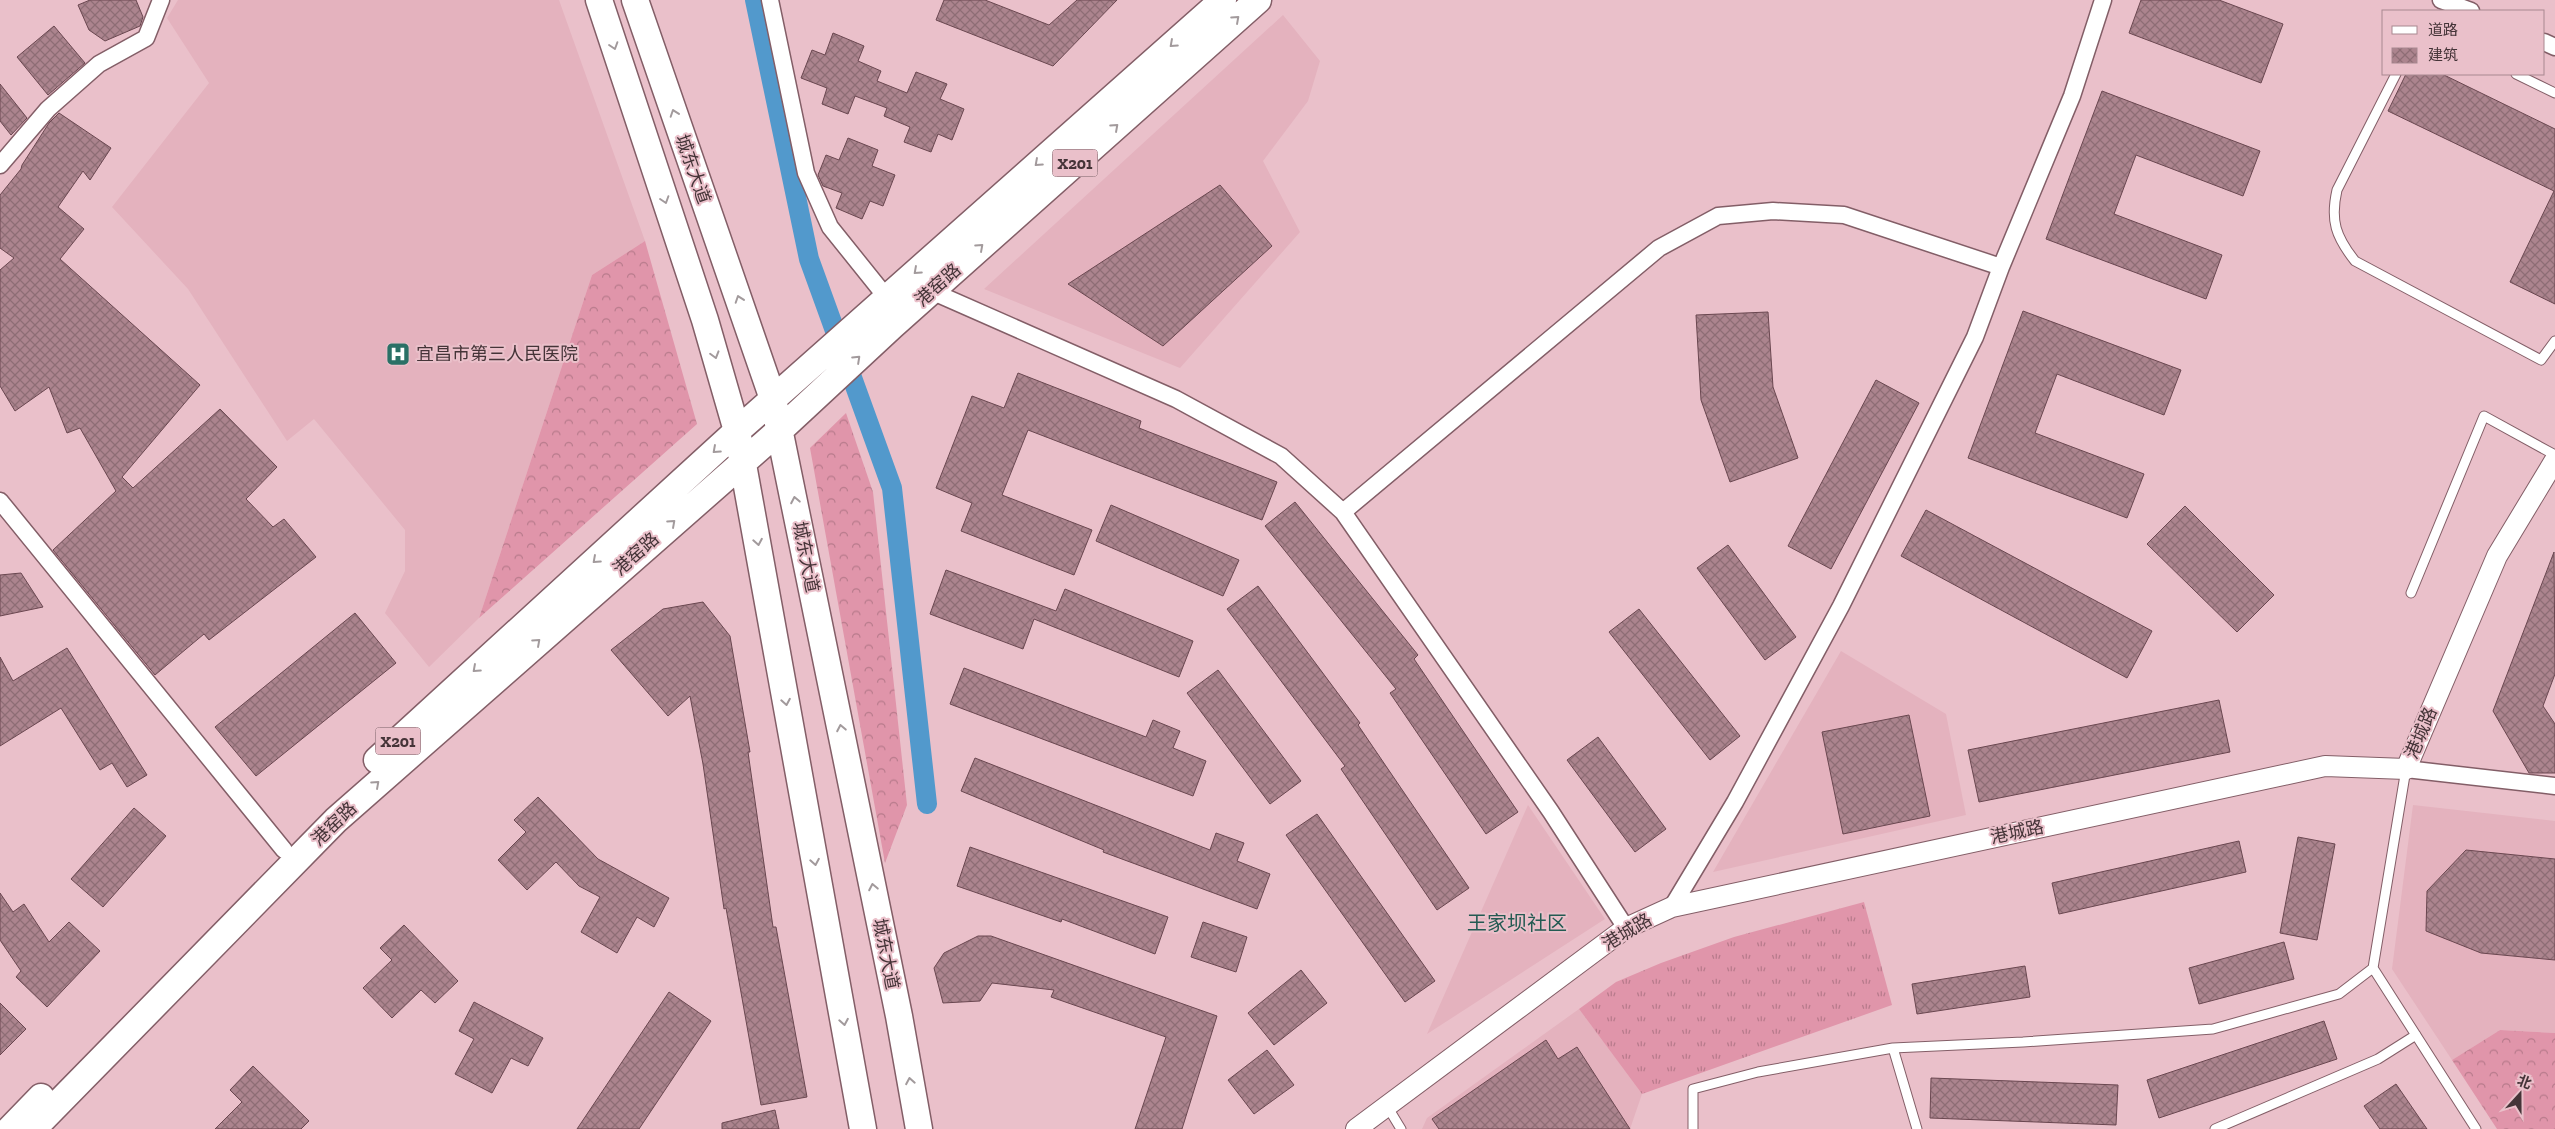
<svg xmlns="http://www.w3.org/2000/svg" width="2555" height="1129" viewBox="0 0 2555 1129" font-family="'Zilla Slab','Noto Sans SC',serif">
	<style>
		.built { fill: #e4b2be }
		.grass { fill: url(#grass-tufts) }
		.forest { fill: url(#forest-crowns) }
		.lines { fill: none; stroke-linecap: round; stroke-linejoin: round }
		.canal { stroke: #5299cc; stroke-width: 20 }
		.building { fill: url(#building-cross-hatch); stroke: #6a4750 }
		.service-casing { stroke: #835e67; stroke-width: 11 }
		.minor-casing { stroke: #835e67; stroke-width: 19 }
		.tertiary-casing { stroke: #835e67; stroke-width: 22 }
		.primary-casing { stroke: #835e67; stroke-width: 29 }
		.service { stroke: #fff; stroke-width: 9 }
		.minor { stroke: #fff; stroke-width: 16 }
		.tertiary { stroke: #fff; stroke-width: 20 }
		.primary { stroke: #fff; stroke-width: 26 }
		.oneway { stroke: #a29a9c }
		.labels { text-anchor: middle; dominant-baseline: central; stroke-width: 4; stroke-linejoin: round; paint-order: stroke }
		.shield { fill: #eac0ca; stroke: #765e64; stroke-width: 1 }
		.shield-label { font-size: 16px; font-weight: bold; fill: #453438 }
		.street-label { font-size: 18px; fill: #453438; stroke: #eac0ca }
		.poi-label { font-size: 18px; fill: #453438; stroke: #eac0ca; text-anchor: start }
		.quarter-label { font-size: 20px; fill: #235a52; stroke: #eac0ca }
	</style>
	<defs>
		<pattern id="grass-tufts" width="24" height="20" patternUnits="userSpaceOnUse" patternTransform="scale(1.25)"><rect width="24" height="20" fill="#e095aa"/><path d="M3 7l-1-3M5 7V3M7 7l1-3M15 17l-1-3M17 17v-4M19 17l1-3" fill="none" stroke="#b77a8b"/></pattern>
		<pattern id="forest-crowns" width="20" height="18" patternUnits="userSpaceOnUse" patternTransform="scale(1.25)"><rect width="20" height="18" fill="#e095aa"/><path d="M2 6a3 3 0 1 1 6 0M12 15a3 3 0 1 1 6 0" fill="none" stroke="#b77a8b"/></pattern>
		<pattern id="building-cross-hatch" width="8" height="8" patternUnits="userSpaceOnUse" patternTransform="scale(1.25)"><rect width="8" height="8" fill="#ac848e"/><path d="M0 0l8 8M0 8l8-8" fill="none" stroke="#8e6d75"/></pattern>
	</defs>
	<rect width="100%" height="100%" fill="#eac0ca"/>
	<path class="built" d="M178 0H559L645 241 592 275 479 618 429 667 385 613 405 571V530L314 419 287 441 188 289 112 207 209 83 167 18Z
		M1283 15 1320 61 1308 101 1263 161 1300 232 1180 368 984 289Z
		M1841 651 1946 714 1966 815 1713 872Z
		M1528 805 1605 919 1427 1034Z
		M2413 805 2555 821V1033L2500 1030 2452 1060 2392 969Z
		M1579 1009 1642 1094 1630 1129H1422L1427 1118Z"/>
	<path class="grass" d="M1864 902 1892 1005 1642 1094 1579 1009 1616 982 1661 963 1734 937Z"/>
	<path class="forest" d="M645 241 697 424 479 618 592 275Z
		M846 413 873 492 907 805 885 863 810 448Z
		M2500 1030 2555 1033V1129H2497L2452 1060Z"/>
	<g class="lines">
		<path class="canal" d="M755 0 809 259 892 488 927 804"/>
	</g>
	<path class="building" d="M90 0H136L143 17 140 26 105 41 89 30 78 5Z
		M944 0H985L1049 25 1077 0H1117L1053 66 936 20Z
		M2141 0H2219L2283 24 2261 83 2129 33Z
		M54 26 85 63 48 95 17 57Z
		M833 33 864 46 858 61 881 71 877 81 907 93 916 72 947 84 940 99 964 109 952 140 938 134 931 152 904 142 910 127 884 116 887 108 855 96 848 114 822 104 827 88 801 78 812 50 825 55Z
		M2406 74H2442L2555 129V304L2510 282 2554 191 2388 111Z
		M0 84 27 118 11 135 0 121Z
		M2102 91 2260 151 2243 196 2136 155 2114 214 2222 255 2206 299 2046 239Z
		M59 113 111 148 90 180 83 171 58 207 84 229 60 259 200 385 122 477 133 488 220 409 277 467 246 499 273 527 284 519 316 557 209 640 204 634 155 675 53 550 116 491 80 428 67 433 49 387 15 411 0 386V270L14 258 0 248V195L21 169 22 165 49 123Z
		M848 138 878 150 872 166 895 175 883 206 870 201 862 219 836 208 842 193 823 186 818 175 826 155 839 160Z
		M1220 185 1272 246 1163 346 1068 284Z
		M2023 311 2181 370 2164 415 2057 374 2035 433 2144 474 2127 518 1968 458Z
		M1768 312 1773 387 1798 458 1730 482 1701 400 1696 315Z
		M1018 373 1141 421 1139 428 1277 482 1262 520 1028 430 1002 495 1092 530 1074 575 961 531 972 503 936 488 972 396 1004 408Z
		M1876 380 1919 403 1831 569 1788 546Z
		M1295 502 1418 655 1414 659 1518 812 1486 834 1390 693 1396 689 1265 526Z
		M1111 505 1239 560 1223 596 1096 541Z
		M2185 506 2274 595 2237 632 2147 544Z
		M1926 510 2152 631 2127 678 1901 556Z
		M1728 545 1796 637 1765 660 1697 568Z
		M2554 552 2555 674 2543 706 2555 724V773H2529L2493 711Z
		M946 570 1056 611 1065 589 1193 641 1179 677 1034 619 1023 649 930 614Z
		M21 573 43 607 0 616V575Z
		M1258 586 1360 723 1358 725 1469 888 1437 910 1341 769 1345 766 1227 609Z
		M703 602 730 636 750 752H748L773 927H776L807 1097 761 1105 726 908 724 909 703 764 690 696 668 716 611 650 663 609Z
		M1639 609 1740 736 1710 760 1609 632Z
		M355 613 396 663 256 776 215 727Z
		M67 648 147 775 127 787 112 763 100 770 61 708 0 746V657L13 681Z
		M964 668 1146 737 1153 720 1180 731 1173 748 1206 761 1193 796 950 704Z
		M1218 670 1301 781 1270 804 1187 693Z
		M2219 700 2230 752 1979 802 1968 750Z
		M1909 715 1930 816 1843 834 1822 732Z
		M1598 737 1666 829 1635 852 1567 760Z
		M975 758 1210 850 1216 833 1244 843 1237 861 1270 874 1257 909 1103 852 1104 850 961 791Z
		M538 797 598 859 669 898 654 927 637 917 617 953 581 932 600 897 579 886 556 862 527 890 498 860 526 832 514 820Z
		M134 808 166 836 103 907 71 879Z
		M1317 814 1435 981 1405 1002 1286 835Z
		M2298 837 2335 844 2317 940 2280 933Z
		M2239 841 2246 872 2059 914 2052 883Z
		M970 847 1168 917 1155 954 1062 919 1061 922 957 886Z
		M2466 850 2555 859V960L2481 953 2426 931 2427 891Z
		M0 893 13 912 24 904 49 942 69 922 100 951 47 1007 16 977 21 971 0 940Z
		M1203 922 1247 937 1236 972 1191 957Z
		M404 925 458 981 435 1003 421 990 392 1018 363 988 392 960 380 948Z
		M978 936H991L1217 1016 1182 1129H1135L1166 1037 1051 997 1054 990 992 983 980 1001 943 1003 934 968 944 953Z
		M2284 942 2294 979 2199 1004 2189 968Z
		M2025 966 2030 997 1917 1014 1912 984Z
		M1301 970 1327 1003 1274 1045 1248 1013Z
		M669 992 711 1021 639 1129H577Z
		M474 1002 543 1038 528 1066 511 1058 492 1093 455 1074 474 1039 459 1031Z
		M0 1003 26 1029 0 1055Z
		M2324 1021 2337 1059 2159 1118 2147 1080Z
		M1546 1040 1558 1059 1577 1047 1630 1129H1439L1432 1119Z
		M1267 1050 1294 1085 1254 1114 1228 1080Z
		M253 1066 309 1121 301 1129H215L242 1102 230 1090Z
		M1931 1078 2118 1085 2116 1125 1930 1118Z
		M2396 1084 2427 1129H2380L2364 1106Z
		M775 1110 779 1129H722V1123Z"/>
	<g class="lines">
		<g class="service-casing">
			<path id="service" d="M2396 74 2337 190C2330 221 2336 237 2355 261L2541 360 2555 341
				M2516 74 2555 93
				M2411 593 2484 416 2555 455
				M2373 968 2476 1129
				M1893 1048 1917 1129
				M1387 1106 1401 1129
				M1693 1129V1089L1758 1072 1893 1048 2023 1042 2213 1029 2339 994 2373 968 2406 769
				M2215 1129 2378 1059 2416 1035"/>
		</g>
		<g class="minor-casing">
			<path id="minor" d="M770 0 806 173 830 227 887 298
				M2441 0 2471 11
				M2544 42 2555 47
				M0 165 48 109 99 64 146 38 161 0
				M931 291 1176 399 1281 456 1343 512 1551 812 1626 928
				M0 501 284 850
				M1343 512 1659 248 1718 216 1773 211 1844 215 2001 267
				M2406 769 2555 786
				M1672 907 1735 802 1841 606 1975 337 2001 267 2072 96 2103 0"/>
		</g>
		<g class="tertiary-casing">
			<path id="tertiary" d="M1356 1129 1626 928 1672 907 2325 766 2406 769 2497 556 2555 460"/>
		</g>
		<g class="primary-casing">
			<path id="primary" d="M599 0 705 320 737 431 863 1129
				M635 0 773 399 899 1016 919 1129
				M377 760 737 431 1223 0
				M10 1129 41 1097
				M33 1129 336 820 781 429 892 326 1258 0"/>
		</g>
		<use href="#service" class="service"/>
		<use href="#minor" class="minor"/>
		<use href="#tertiary" class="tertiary"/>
		<use href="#primary" class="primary"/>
	</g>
	<defs><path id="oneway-chevron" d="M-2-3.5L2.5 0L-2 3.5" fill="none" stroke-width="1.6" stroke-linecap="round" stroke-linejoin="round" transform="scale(1.25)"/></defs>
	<g class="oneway">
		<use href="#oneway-chevron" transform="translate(1236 19) rotate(-42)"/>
		<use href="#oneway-chevron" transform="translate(1173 44) rotate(138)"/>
		<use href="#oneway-chevron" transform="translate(614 46) rotate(72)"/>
		<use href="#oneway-chevron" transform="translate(674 113) rotate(-109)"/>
		<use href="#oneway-chevron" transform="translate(1115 127) rotate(-42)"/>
		<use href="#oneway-chevron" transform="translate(1038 163) rotate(138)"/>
		<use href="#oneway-chevron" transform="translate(665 200) rotate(72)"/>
		<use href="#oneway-chevron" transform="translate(980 247) rotate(-42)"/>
		<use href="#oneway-chevron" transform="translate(917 271) rotate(138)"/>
		<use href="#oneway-chevron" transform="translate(739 299) rotate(-109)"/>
		<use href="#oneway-chevron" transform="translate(715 355) rotate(74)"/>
		<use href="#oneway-chevron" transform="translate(857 359) rotate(-43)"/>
		<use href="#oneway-chevron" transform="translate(716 450) rotate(138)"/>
		<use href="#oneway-chevron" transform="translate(795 500) rotate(-101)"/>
		<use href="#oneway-chevron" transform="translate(672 523) rotate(-42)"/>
		<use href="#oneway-chevron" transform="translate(758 542) rotate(80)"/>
		<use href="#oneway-chevron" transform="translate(596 560) rotate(138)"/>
		<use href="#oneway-chevron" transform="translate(537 642) rotate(-42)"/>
		<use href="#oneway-chevron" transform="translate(476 669) rotate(138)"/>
		<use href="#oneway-chevron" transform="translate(786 702) rotate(80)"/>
		<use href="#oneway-chevron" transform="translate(841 728) rotate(-101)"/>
		<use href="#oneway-chevron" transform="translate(376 784) rotate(-42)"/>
		<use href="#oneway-chevron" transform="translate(815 862) rotate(80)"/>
		<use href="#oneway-chevron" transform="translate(873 887) rotate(-101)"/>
		<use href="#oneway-chevron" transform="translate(844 1022) rotate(80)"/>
		<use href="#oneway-chevron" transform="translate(910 1081) rotate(-100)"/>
	</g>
	<defs>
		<g id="hospital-square" transform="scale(1.25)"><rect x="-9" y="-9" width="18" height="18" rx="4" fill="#2a7066" stroke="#eac0ca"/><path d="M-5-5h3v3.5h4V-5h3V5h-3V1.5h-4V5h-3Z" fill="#fff"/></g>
	</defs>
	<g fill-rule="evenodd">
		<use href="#hospital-square" x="398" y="354"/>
	</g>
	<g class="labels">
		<g class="shield">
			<rect x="1052.5" y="149.5" width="45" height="27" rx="4"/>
			<rect x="375.5" y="727.5" width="45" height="27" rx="4"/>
		</g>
		<g class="shield-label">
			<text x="1075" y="163">X201</text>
			<text x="398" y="741">X201</text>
		</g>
		<g class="street-label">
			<text transform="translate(693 169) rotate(71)">城东大道</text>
			<text transform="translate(938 285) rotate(-42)">港窑路</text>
			<text transform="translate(636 554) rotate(-42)">港窑路</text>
			<text transform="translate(806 557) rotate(79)">城东大道</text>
			<text transform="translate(2421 733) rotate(-67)">港城路</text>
			<text transform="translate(334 824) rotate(-44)">港窑路</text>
			<text transform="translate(2017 832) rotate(-12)">港城路</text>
			<text transform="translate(1627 932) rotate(-31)">港城路</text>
			<text transform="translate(886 954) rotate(79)">城东大道</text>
		</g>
		<g class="poi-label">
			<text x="416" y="354">宜昌市第三人民医院</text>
		</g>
		<g class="quarter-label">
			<text x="1517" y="923">王家坝社区</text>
		</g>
	</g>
	<rect x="2382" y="10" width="162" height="65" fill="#eac0ca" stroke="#a88890"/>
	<rect x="2392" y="26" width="25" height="8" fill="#ffffff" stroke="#a88890"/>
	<text x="2428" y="35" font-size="15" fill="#453438">道路</text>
	<rect x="2392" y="48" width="25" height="15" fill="url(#building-cross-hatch)" stroke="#a88890"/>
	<text x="2428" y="60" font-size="15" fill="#453438">建筑</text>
	<g transform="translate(2520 1094) rotate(21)" stroke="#eac0ca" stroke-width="4" paint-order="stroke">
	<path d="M0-4L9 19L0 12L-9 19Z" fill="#453438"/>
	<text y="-8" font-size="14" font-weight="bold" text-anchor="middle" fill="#453438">北</text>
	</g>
</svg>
